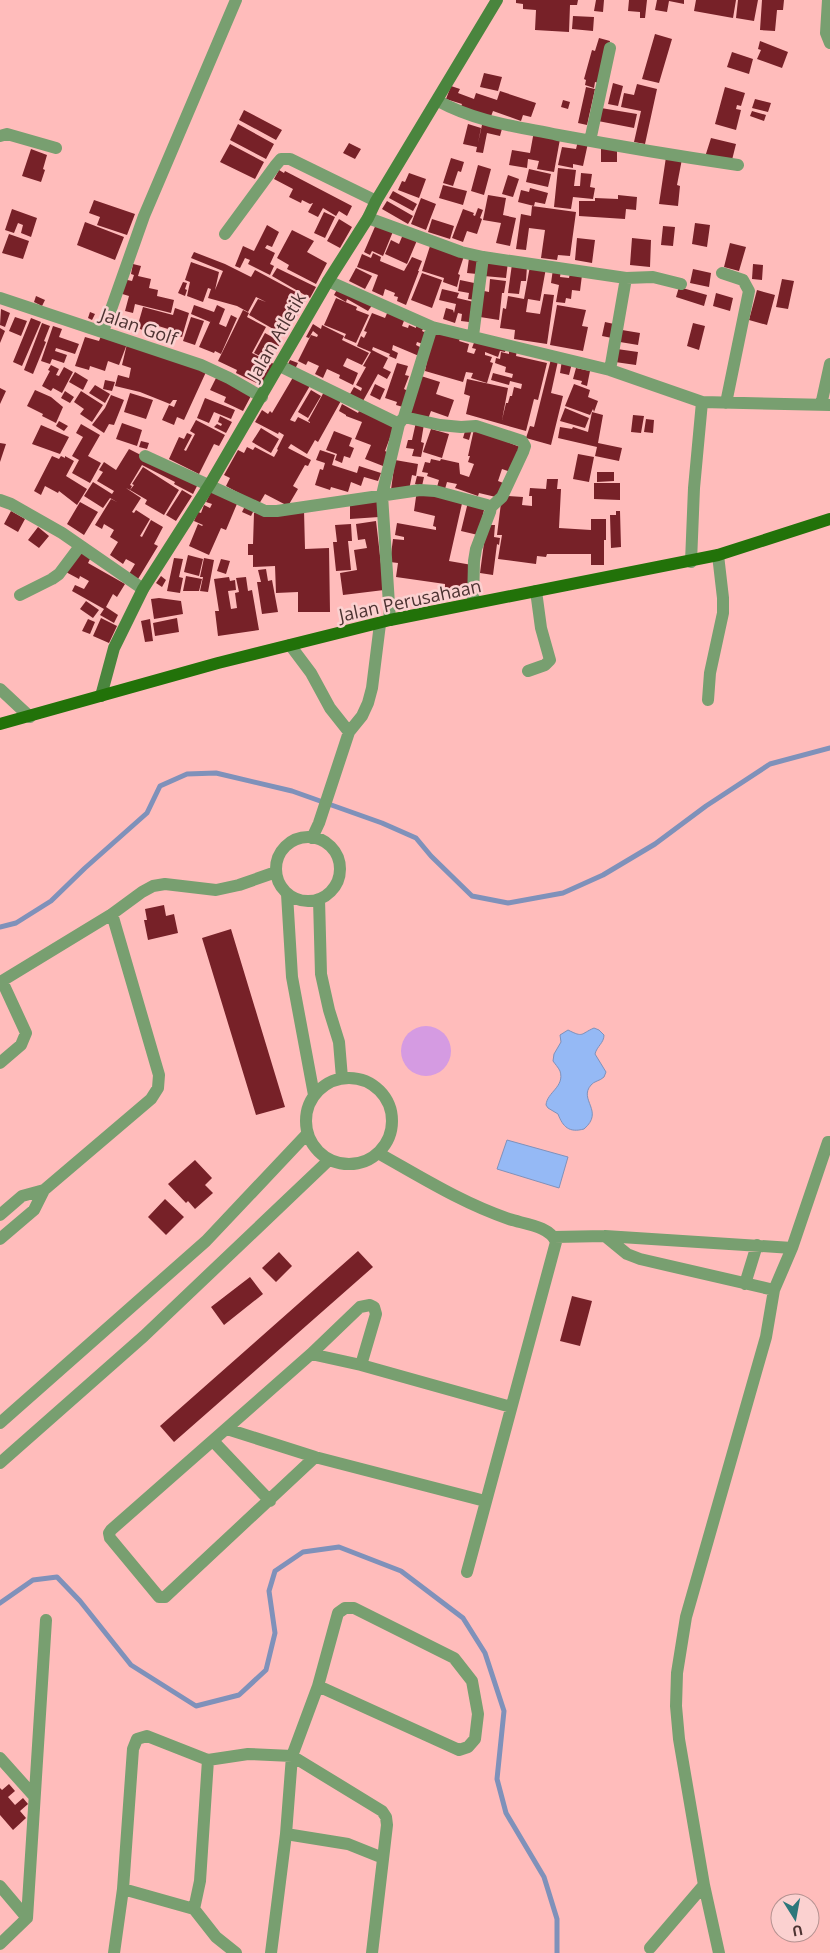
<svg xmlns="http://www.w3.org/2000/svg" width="830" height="1953" viewBox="0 0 830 1953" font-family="'Open Sans',sans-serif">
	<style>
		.green { fill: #d59be2 }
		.water { fill: #95b9f5; stroke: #7f91ba }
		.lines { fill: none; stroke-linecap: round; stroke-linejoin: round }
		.stream { stroke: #7f91ba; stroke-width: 5 }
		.building { fill: #772128 }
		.street { stroke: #789f70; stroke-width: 12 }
		.secondary { stroke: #4a853e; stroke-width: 12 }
		.primary { stroke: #227209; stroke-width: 12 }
		.labels { text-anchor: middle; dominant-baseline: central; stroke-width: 5; stroke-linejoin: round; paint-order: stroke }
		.street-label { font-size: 18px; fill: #4d3332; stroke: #fbd1d0 }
	</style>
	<rect width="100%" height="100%" fill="#ffbcbb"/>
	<path class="green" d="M401 1051a25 25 0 1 1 50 0a25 25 0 1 1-50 0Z"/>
	<path class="water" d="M594 1028 599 1030 604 1035C604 1043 597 1046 595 1054L606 1072 604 1077C600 1081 594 1081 591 1085 578 1100 605 1111 584 1129 569 1133 563 1127 558 1114L548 1108 546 1105C547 1092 565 1087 560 1071 558 1067 555 1064 553 1061L554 1054 561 1042 560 1035 568 1030C584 1038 580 1034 594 1028Z
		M507 1140 568 1157 559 1188 497 1169Z"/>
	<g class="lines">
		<path class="stream" d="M0 927 16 923 51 901 85 868 147 813 160 786 187 774 216 773 292 791 382 823 416 838 431 856 472 896 508 903 563 893 603 875 655 844 706 806 770 764 830 748
			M0 1603 33 1580 57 1577 80 1601 131 1665 196 1706 239 1695 266 1670 275 1633 269 1591 275 1571 303 1552 339 1547 401 1571 463 1618 485 1653 504 1711 497 1779 506 1813 544 1877 557 1919V1953"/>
	</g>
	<path class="building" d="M516 0H578L577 5H570L569 32 535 30 536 10 523 9V4L516 3Z
		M596 0H604L603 12 594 11Z
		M629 0H647L645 18H640V12L628 11Z
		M657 0H684V4L669 1 667 12 655 10Z
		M696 0H736L733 18 694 11Z
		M738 0H758L754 21 736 18Z
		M762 0H784L783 10H777L775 31 760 30Z
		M573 16 594 17 593 31 572 29Z
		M655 34 672 39 659 83 642 79Z
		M599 38 610 41 599 83 595 82 594 88 585 85 586 80 584 79 592 50 595 51Z
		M760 41 788 52 782 68 757 59 761 50 758 49Z
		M732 52 753 59 749 74 727 67Z
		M484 73 502 77 498 91 480 87Z
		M613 83 623 86 618 106 608 104Z
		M637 84 657 89 645 144 634 142 641 111 621 107 624 93 634 95Z
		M451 86 460 89 458 93 474 99 476 93 497 100 500 91 536 103 531 117 523 115 521 121 493 111 490 119 460 109 462 104 446 99Z
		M586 87 595 89 587 125 578 123Z
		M725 87 745 93 741 106 737 105 736 109 741 110 736 130 715 124Z
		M755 99 771 103 768 112 752 108Z
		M563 100 570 102 568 109 561 107Z
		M601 108 637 114 634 128 598 121Z
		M244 110 282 130 276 140 239 120Z
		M752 111 766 115 764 121 750 116Z
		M238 124 274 144 266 159 230 140Z
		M468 124 481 128 478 143 482 125H503L500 136 487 133 483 153 476 152 477 147 463 144Z
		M534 131 560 139 554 172 537 169 539 161 528 159 527 168 509 165 512 150 530 153Z
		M711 138 736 144 732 160 705 157Z
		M578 141 588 143 583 166 573 164V168L558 165 562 147 576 149Z
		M349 143 361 149 355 159 343 153Z
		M230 144 264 162 255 179 220 162Z
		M601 148H617V162H601Z
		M31 149 47 155 43 169 45 170 41 182 22 176Z
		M666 157 682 159 677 185 680 186 678 206 659 204Z
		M451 158 464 162 461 172 458 171 453 186 443 183Z
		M478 165 491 169 484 195 471 191Z
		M558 168 576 170 574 186H580L581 173 592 174 590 187 595 188 593 199 573 197 571 209 554 207Z
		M529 169 551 174 548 187 526 182Z
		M279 170 284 173 285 171 352 206 347 216 339 211 336 216 323 208 318 217 308 212 313 203 310 204 302 200 301 203 289 197 293 189 274 179Z
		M409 173 426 179 419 198 398 190 402 181 405 182Z
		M508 175 519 179 513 197 502 194Z
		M443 185 467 191 463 205 439 198Z
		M530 188 548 193 545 204 535 202 534 206 518 202 521 190 529 192Z
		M393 191 417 204 413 211 389 198Z
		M488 195 506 198 503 215 516 218 510 246 496 243 501 223 483 220Z
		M618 195 637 197 636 210 626 209 625 219 579 216V201H595V198L618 199Z
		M421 198 436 204 426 230 411 224Z
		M94 200 135 214 127 235 97 225 100 217 89 213Z
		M387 201 413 216 408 224 382 209Z
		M532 206 576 212 570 256 558 255 557 260 541 258 545 230 529 228 526 250 516 249 521 214 531 216Z
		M478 208 483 210 480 218 482 219 477 234 467 231 463 242 452 238 463 209 474 213 473 215 475 216Z
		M12 209 37 218 31 237 21 233 23 225 18 223 14 233 5 230Z
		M324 212 335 217 325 238 314 233Z
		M339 219 352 227 340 248 327 241Z
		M432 219 454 226 450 239 428 232Z
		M85 222 124 237 115 260 77 245Z
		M377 222 394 229 383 256 372 251 370 255 364 252Z
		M695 223 710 225 707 247 692 244Z
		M267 225 279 232 272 247 267 245 265 248 275 253 270 264 274 266 270 275 248 264 250 260 245 258 240 268 235 266 243 246 254 251Z
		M663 226 675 227 673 246 661 245Z
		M292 230 314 241 307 252 327 263 316 284 287 269 289 265 277 258Z
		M404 232 418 238 407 264 385 254 391 240 399 244Z
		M9 234 29 241 23 259 2 253Z
		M577 238 595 240 592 263 575 260Z
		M632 238 651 240 650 267 630 265Z
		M431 243 465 253 458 274 460 275 457 287 443 282 444 278 422 271Z
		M730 243 746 247 739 271 724 267Z
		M194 252 225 264 251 277 255 270 307 298 295 320 291 318 282 334 249 315 258 299 266 302 256 297 248 312 237 306 208 298 211 289 208 288 203 302 187 296 190 282 185 280 191 262 219 272 215 290 223 271 191 258Z
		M373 253 381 257 380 261 404 271 412 257 422 261 418 271H419L406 305 397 301 398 297 394 296 395 293 385 289 383 296 372 291 378 275 357 267 362 254 371 258Z
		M469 258 479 260 477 274 467 273Z
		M486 260 508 262 506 278 484 276Z
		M133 264 141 266 138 276 151 279 149 288 158 290 157 296 174 300 171 313 135 304 133 313 125 311 129 296 119 293 123 279 132 281 134 275 131 274Z
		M512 264 527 266 526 281H521L519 294 508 293Z
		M753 264 763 265 762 280 752 279Z
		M530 266 546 268 540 301 528 299 526 312 540 314 544 294 554 295 547 344 514 339 515 330 500 328 503 308 506 309 508 296 524 299Z
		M277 268 316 287 310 298 272 276Z
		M356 268 372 276 365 289 349 281Z
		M553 269 561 270 560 277 569 278 570 273 582 275 580 291 572 290 571 299 566 298 565 303 556 302 559 285 551 283Z
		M693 269 711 273 709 287 690 283Z
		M422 273 442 280 432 308 411 300Z
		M490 279 506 281 504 293H502L499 320 480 317 484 291 489 292Z
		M782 279 794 281 788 309 776 307Z
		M460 280 479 284 475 300 468 299 469 293 458 291Z
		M183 282 187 283 185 289 187 290 185 296 178 293Z
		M339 286 373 304 368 311 347 299 346 302 334 295Z
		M679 287 707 295 704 306 676 297Z
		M442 289 459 293 457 298 474 302 469 322 461 321 462 314 458 313 455 323 443 319 446 308 453 310 454 313 456 304 439 300Z
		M757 290 775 295 767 325 749 320Z
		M716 293 733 298 730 311 713 306Z
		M36 296 45 300 42 306 34 302Z
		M336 298 357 307 356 310 369 315 356 343 344 338 346 334 324 325Z
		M194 305 214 312 217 305 225 309 219 324 226 327 231 315 237 318 221 354 215 351 214 353 199 347 211 320 210 322 191 314Z
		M557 305 586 310 582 326 588 327 583 351 550 345Z
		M143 307 173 315 175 308 189 313 182 337 167 332 168 329 152 324 149 332 137 328Z
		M1 309 10 313 5 327 0 325Z
		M243 310 249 313 247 317 266 327 252 353 274 364 263 386 236 373 237 370 218 361Z
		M388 311 405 318 402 326 408 328 409 325 416 328V326L423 329 422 331 428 334 423 344 417 342 416 345 422 348 419 356 393 345 392 350 398 353 396 359 389 356 390 354 373 347 372 350 388 358 383 368 391 372 387 379 378 374 363 401 350 394 354 387 361 391 362 388 356 385 366 367 363 366 371 352 357 346 361 336 364 338 367 332 364 331 372 313 385 318Z
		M90 312 95 314 92 320 88 318Z
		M15 317 27 321 21 336 9 331Z
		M191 317 204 321 195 345 183 341Z
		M31 318 41 322 22 366 13 362Z
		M605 322 614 324 612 338 602 336Z
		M42 323 50 326 44 341 46 342 33 374 24 370Z
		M693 323 705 326 699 350 687 346Z
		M313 324 321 329 322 325 344 336 342 340 369 353 362 365 347 358 343 366 358 373 353 385 339 378 340 375 327 369 323 378 315 374 319 366 308 361 306 365 298 361 311 335 317 337 318 335 313 331 309 338 306 337Z
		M53 326 62 329 59 337 79 344 75 354 56 348 55 351 67 355 64 363 52 359 50 364 41 361Z
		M0 328 5 331 0 343Z
		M622 330 640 333 638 345 620 342Z
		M433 332 460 339 459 341 469 344 467 352 474 354 476 349 472 348 475 340 507 346 505 352 500 351 498 357 485 352V355L492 357 490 362 493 363 487 383 471 378 473 373 466 372 463 382 425 371Z
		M265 333 281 342 270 361 254 353Z
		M101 336 127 344 119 365 108 361 105 371 90 366 89 370 75 366 85 337 99 341Z
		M127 344 206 372 184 420 177 417 174 425 162 420 169 405 174 407 177 400H173L170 404 140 392 115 386 118 375 129 378 131 368 122 365Z
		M509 348 517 350 516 356 547 363 538 400 534 399 526 431 466 414 470 396 464 394 467 379 508 388 502 420 506 403H508L510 396H512L514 387 521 389 522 384 510 381 509 385 491 380 493 373 512 378 513 374 505 372 506 367 495 363 496 358 500 359 501 352 509 354Z
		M617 349 638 352 636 365 615 362Z
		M551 359 558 361 551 393 563 396 551 445 526 438 530 426 534 427Z
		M290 360 298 363 294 371 286 368Z
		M562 360 572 363 569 375 560 373Z
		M397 363 408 366 405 375 409 376 404 389 408 391 403 407 396 405 397 402 385 398Z
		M51 365 59 369 56 375 59 376 64 367 73 372 62 393 53 388 51 391 42 386 50 371 48 370Z
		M576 368 590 371 587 386 581 384 582 381 573 379Z
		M75 372 88 380 83 390 69 382Z
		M295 374 311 384 290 420 295 422 298 417 310 423V422L308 421 325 390 342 399 318 442 315 440 307 454 291 444 288 448 311 460 308 466 305 465 293 486 298 489 288 506 265 494 259 504 226 486 230 478 224 475 238 450 244 453 247 447 253 450 255 447 274 457 278 450 277 449 284 435 279 432 278 434 255 422 262 410 268 414 270 411 272 413Z
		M421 376 440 382 436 394 454 400 448 417 431 411 428 419 409 413Z
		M216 378 252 394 243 411 224 402 226 397 210 390Z
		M105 380 115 382 112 391 103 389Z
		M375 384 385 389 380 400 370 395Z
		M574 384 590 390 588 397 598 401 594 412 593 409 590 415 565 406Z
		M95 385 110 394 105 403 89 393Z
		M0 388 6 391 0 404Z
		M35 390 51 397 63 407 56 423 42 416 43 414 27 406Z
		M311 390 321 396 308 418 298 412Z
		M65 391 74 397 70 403 61 398Z
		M81 391 103 405 92 422 80 414 84 409 74 402Z
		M130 393 153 400 146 419 124 412Z
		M111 395 124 400 114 425 109 424 104 433 92 425 105 408Z
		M205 398 235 410 231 419 214 412 209 423 197 418Z
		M342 404 358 413 359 411 395 424 385 451 389 453 383 466 365 459 371 445 355 439 362 422 346 416V415L339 411Z
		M565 408 589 418 585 428 560 421Z
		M592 412 603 415 598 443 622 448 619 461 595 456 597 447 558 438 560 427 572 429 573 427 588 432Z
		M633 415 644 416 641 433 631 432Z
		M220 416 232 422 226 433 214 427 217 424 221 426 222 424 218 422Z
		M646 419 654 420 653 433 644 432Z
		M196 420 225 435 219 446 214 444 199 474 169 459 179 437 184 439 187 433 192 435 184 450 186 451 195 434 190 431Z
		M59 421 68 426 64 431 56 426Z
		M416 422 424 424 421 442 424 443 421 457 412 456 414 449 406 448 408 440H412Z
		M122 423 142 430 137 446 116 439Z
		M81 424 100 435 88 456 101 463 90 483 72 473 79 460 72 456 83 437 76 433Z
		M41 425 69 437 60 454 32 444Z
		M261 428 279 439 271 453 252 442Z
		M466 428 472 429 469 440 463 438Z
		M431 429 449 434 442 458 423 452Z
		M474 429 520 447 511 472 502 469 498 481 506 484 500 498 479 493 478 496 455 488 457 484 447 482 445 489 437 487 439 480 427 476 428 473 422 472 425 462 430 463 431 459 440 461 441 459 459 463 460 474 469 477 474 464 468 462 470 456H468Z
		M334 431 352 438 349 446 354 448 350 458 344 456 342 463 335 460 337 454 326 450Z
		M141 441 149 443 147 449 139 447Z
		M0 443 6 444 0 462Z
		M129 449 198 484 193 494 174 484 175 482 142 465 130 485 132 486 130 490 126 488 141 498 132 512 134 513 136 510 150 519 140 536 142 537 151 520 163 527 154 544 158 546 138 579 129 574 135 564 126 559 123 564 110 555 118 542 110 537 114 530 104 524 102 529 95 525 111 499 117 502 110 498 103 508 84 496 93 482 112 494 114 491 97 481 103 472 99 470 104 462 116 470Z
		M320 450 335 455 332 465 357 473 359 466 381 473 378 481 364 477 361 486 351 482 348 492 331 487 330 490 315 485 320 469 323 470 325 463 316 460Z
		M578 454 594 457 589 482 573 479Z
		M52 456 59 459 61 456 65 458V456L74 461 66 476 87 489 77 505 59 491 58 493 45 486 41 495 34 491Z
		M395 460 418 464 416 476 412 475 409 490H391Z
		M143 467 179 490 164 515 145 504 147 500 130 490 134 485 132 484Z
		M597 472H614V481L597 482Z
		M417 476 424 477 422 486 415 484Z
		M547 479H558L557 489H561L559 528 591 530V519H606V540H604V565H591V554H547L546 557 537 556 536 564 498 559 502 535H497L501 503 507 496 523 497 522 505 532 506V496H529L530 488 546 489Z
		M594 483H620V500L594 499Z
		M213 488 239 499 226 530 221 528 209 555 189 546 198 524 202 526 203 525 194 521 198 512 201 513 204 505 210 508 212 504 206 502Z
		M182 490 192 496 176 521 166 515Z
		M417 490 463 499 449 561 472 565 468 591 445 588V584L396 577 398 563 390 562 393 539 404 540V537L395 535 397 523 436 530V527L433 526 435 516 414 511Z
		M378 499 379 517 350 519V501Z
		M80 502 98 512 84 535 67 524Z
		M468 502 485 506 478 535 461 531Z
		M246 504 255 508 251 516 242 512Z
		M304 510 305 549 329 548 330 612H298V592L276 593 275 566 253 567V555H248V544H253L254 513Z
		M11 511 25 519 18 532 4 524Z
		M616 511H620L621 547 611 548 610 515H616Z
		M376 521 384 590 343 595 340 573 357 570 354 550 367 548 365 539 358 540 356 524Z
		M351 524 352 541H348L351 570 336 571 333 542H337L335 525Z
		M489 525H495L494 537 500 538 499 545 497 544 493 575 480 573 484 543Z
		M38 527 49 536 39 548 28 540Z
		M78 550 91 557 88 563 125 584 117 597 113 594 106 607 118 615 114 623 100 615 104 609 72 591 75 585 84 589 89 581 80 576 79 579 64 571Z
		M188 555 203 559 199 576 184 572Z
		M174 558 183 559 179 577 183 578 180 593 167 591Z
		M204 558 214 560 208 592 200 591 203 577H200Z
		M221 559 230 561 226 574 217 571Z
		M266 569 268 581 272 580 278 612 262 614 257 582H261L258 570Z
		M161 576 166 580 162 587 156 583Z
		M186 576 202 579 199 591H183Z
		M229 577 230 581 235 580 236 590 228 591 231 609 237 608 235 593 239 592 236 578 246 577 248 591 252 590 259 630 218 636 215 611H219L214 579Z
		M159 598 181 601 183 614 154 619 151 599Z
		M86 601 99 610 93 618 80 609Z
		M101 618 117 626 109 643 93 636Z
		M177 618 179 632 155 636 153 623Z
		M88 619 95 622 90 634 82 631Z
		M150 619 153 641 145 642 141 621Z
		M164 905 166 916 174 914 178 933 148 940 144 920H147L145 909Z
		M231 929 285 1107 256 1115 202 938Z
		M195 1160 212 1178 205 1185 213 1193 195 1209 188 1201 186 1203 168 1184Z
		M165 1199 184 1217 166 1235 148 1217Z
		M358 1251 373 1267 174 1442 160 1426Z
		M279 1252 292 1266 276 1282 262 1268Z
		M250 1277 263 1294 224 1325 211 1307Z
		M572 1296 592 1301 580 1346 560 1341Z
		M9 1784 15 1791 8 1797 15 1805 23 1798 28 1804 20 1811 26 1818 13 1830 0 1815V1788L2 1790Z"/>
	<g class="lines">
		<path class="street" d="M828 0 826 33 830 43
			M438 101C477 122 514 126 558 135 617 146 677 156 738 165
			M0 136 7 134 56 148
			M590 141 610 48
			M368 218 461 252 483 257 626 278 653 277 681 284
			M225 234 275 166 281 159H290L376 201
			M722 273 743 280 749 291 726 403
			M328 281 432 327 610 370 702 402 830 405
			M0 298 201 365 229 378 262 397
			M103 332 144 216 236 0
			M473 336 483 257
			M280 366 399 424
			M610 370 626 278
			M821 405 830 364
			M404 417 440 425 461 427 476 426 522 441 525 446 523 452 502 497 491 507
			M145 456 265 511H277L420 490 435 491 487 505 491 507 490 512 476 549 474 561 473 603
			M0 500 11 504 62 533 143 589
			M691 562 694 488 702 402
			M20 595 52 579 59 574 80 546
			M390 620 382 495 399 424 404 417 432 327
			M290 645 311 673 330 708 349 732
			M528 671 545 665 550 660 541 628 536 591
			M0 689 30 717
			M708 700 710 673 723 613V598L718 555
			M276 869a32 32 0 1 1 64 0a32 32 0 1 1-64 0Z
			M312 838 319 823 349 732 362 716 368 703 372 688 380 624
			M287 894 292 977 314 1095
			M319 899 321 974 329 1010 339 1042 342 1078
			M0 1063 21 1045 26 1033 2 981 112 914 142 892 153 886 165 884 216 890 239 885 276 872
			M306 1121a43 43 0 1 1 86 0a43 43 0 1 1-86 0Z
			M378 1153C421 1177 462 1203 509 1219 524 1224 550 1226 556 1242L467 1572
			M0 1215 22 1196 44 1190
			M605 1236 627 1254 640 1259 774 1290 766 1337 686 1617 677 1673 676 1706 679 1739 704 1885 719 1953
			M554 1237 605 1236 792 1248 774 1290
			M0 1239 34 1210 44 1190 151 1099 158 1088 159 1075 112 914
			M792 1248 828 1142H830
			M745 1284 757 1245
			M311 1354 361 1365 511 1407
			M0 1423 206 1241 307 1134
			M227 1429 315 1457 485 1501
			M213 1441 270 1501
			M315 1457 165 1597H159L110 1538 109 1533 111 1530 311 1354 360 1307 370 1305 374 1307 376 1314 361 1365
			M0 1463 144 1336 329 1160
			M0 1758 34 1796
			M286 1834 348 1844 383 1858
			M0 1886 27 1918
			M123 1889 194 1909 216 1937 236 1953
			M194 1909 200 1881 208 1760
			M0 1944 27 1918 46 1620
			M650 1948 704 1885
			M114 1953 123 1889 133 1749 137 1739 147 1736 208 1760 248 1754 292 1756 382 1811 386 1817 387 1825 372 1953
			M271 1953 286 1834 292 1756 318 1686 338 1613 345 1608H354L454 1658 472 1681 478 1714 475 1739 468 1747 459 1750 318 1686"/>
		<path class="secondary" d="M101 696 114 648 143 589 210 484 328 281 368 218 376 201 497 0"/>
		<path class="primary" d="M0 724 218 663 390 620 718 555 830 519"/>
	</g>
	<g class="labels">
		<g class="street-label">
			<text transform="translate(139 326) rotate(19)">Jalan Golf</text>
			<text transform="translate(276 336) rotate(-60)">Jalan Atletik</text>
			<text transform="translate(410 600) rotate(-12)">Jalan Perusahaan</text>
		</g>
	</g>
	<g transform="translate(795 1918) rotate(169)"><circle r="24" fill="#fbd1d0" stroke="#b59291"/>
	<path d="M0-4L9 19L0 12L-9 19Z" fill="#2d777b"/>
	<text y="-8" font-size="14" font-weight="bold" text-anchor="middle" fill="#4d3332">U</text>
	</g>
</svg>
